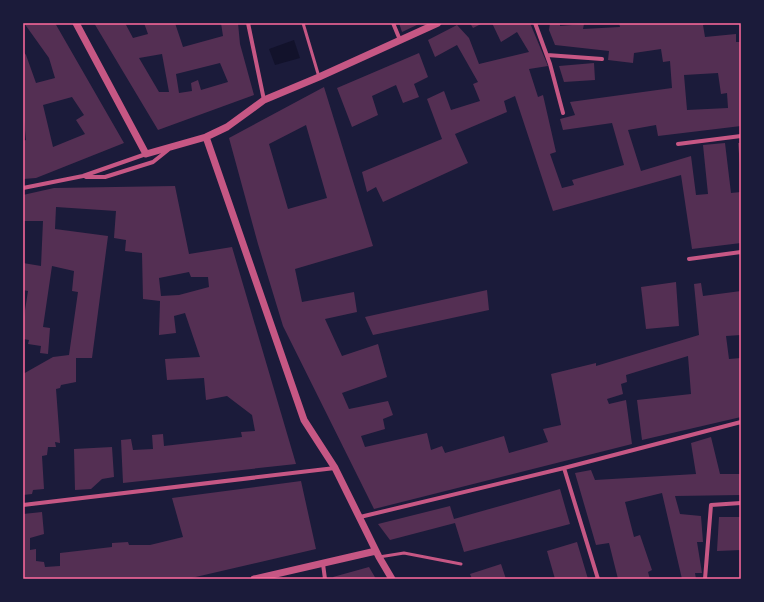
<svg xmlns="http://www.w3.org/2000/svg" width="764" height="602" viewBox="0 0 764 602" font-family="Inter,sans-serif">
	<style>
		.water { fill: #12122b }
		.building { fill: #542f53; fill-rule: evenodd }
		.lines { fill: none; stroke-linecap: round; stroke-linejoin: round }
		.service { stroke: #c65784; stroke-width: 3 }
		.minor { stroke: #c65784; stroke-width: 4 }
		.tertiary { stroke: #c65784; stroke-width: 7 }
		.neatline { fill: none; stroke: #ff6b9d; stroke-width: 1.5 }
	</style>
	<rect width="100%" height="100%" fill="#1b1b3a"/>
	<path class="water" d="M294 40 300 58 275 65 269 49Z"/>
	<path class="building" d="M24 23H55L124 143 36 178 23 179V141L26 140 23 110V51L26 55 36 83 55 78 49 58ZM72 97 84 115 76 120 85 134 53 147 43 105Z
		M94 23H125L133 38 148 34 144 23H175L183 47 223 36 221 23H238L240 44 254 95 158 130ZM162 54 169 92H159L139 58ZM220 63 228 82 201 90 198 80 191 83 192 91 179 93 176 74Z
		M399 23H421L402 32Z
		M470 23H483L473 28Z
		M492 23H530L548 66 529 69 538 97 543 95 556 152 550 154 562 188 574 185 572 180 624 165 612 123 563 130 560 119 575 115 570 102 672 88 670 61 663 62 661 49 634 53 633 63 608 60 609 51 555 45 549 30 550 23H560V26L584 24 583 29 620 27 619 23H708L703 25 705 37 736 34V42H741V126L658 136 656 125 628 130 641 171 691 156 696 195 708 194 703 145 725 143 731 193 741 192V202H740L741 211V243L692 249 681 175 553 211 515 96 504 101 507 112 455 134 468 163 383 202 376 187 367 192 362 172 442 139 427 99 444 91 451 110 480 101 473 84 478 82 457 45 435 57 428 40 457 25 469 38 479 64 529 52 517 32 501 42ZM718 73 721 94 727 93 728 108 687 110 684 75Z
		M419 53 428 77 414 84 419 97 403 103 396 85 372 96 378 115 352 127 337 88Z
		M594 63 595 80 564 82 559 66Z
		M324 87 373 246 295 269 302 302 354 292 357 312 325 319 342 356 378 344 387 377 342 393 349 409 388 401 393 415 383 419 385 429 361 436 365 447 427 433 431 450 442 446 445 453 504 436 509 453 548 442 543 429 561 425 551 374 596 363V366L699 335 694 284 701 283 703 296 741 291V335L726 336 729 359 741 358V417L642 440 637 400 691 394 688 356 626 375 627 382 621 384 623 394 607 399 609 404 626 400 632 444 374 509 283 326 258 244 229 138ZM306 125 327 198 288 209 269 144Z
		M738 143H741V165H740Z
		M175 186 189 254 232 247 296 464 123 483 121 440 131 439 133 450 153 449 152 435 163 434 164 446 242 437 241 432 255 431 252 415 227 396 206 400 204 378 167 380 165 359 200 357 185 313 174 316 176 333 159 335 160 301 143 299 142 253 125 251 126 240 114 238 116 211 56 207 55 229 108 236 92 358H76V382L61 385 60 388 56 389 60 443 55 442 56 447H48L47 455 42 456 44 489 33 490 32 494 23 495V374L53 357 69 355 78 292 72 291 74 271 52 266 43 327 50 328 48 354 40 353 41 346 28 344 29 340 23 339V323L28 291 23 290V263L41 266 43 221H23V195L54 188ZM189 272 191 277H208L209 287 179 295 161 296 159 278Z
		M676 282 679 326 646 329 641 287Z
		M487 290 489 310 373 335 365 317Z
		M711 437 720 474H741V495L675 496 680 514 701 516 703 542H697L702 573H695L696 579H682L662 493 625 502 634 537 640 535 652 570 648 572 650 579H618L609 543 596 545 575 473 591 470 595 480 696 474 691 443Z
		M112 447 114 477 102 479 91 489 75 490 74 449Z
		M301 481 316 549 187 579H23V514L42 512 44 534 30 538V550L36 549V561L44 562 45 567 60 566V553L112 547V543L128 542 129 545H150L183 537 172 498Z
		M560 489 570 524 464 552 455 523 390 540 378 524 450 506 454 519Z
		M719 517H741V550L717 551Z
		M577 542 588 579H555L547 551Z
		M501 564 506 579H472L470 574Z
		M369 567 376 579H334L333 577Z"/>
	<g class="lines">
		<path class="service" d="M303 23 319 77
			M379 557 404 553 461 564"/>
		<path class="minor" d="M248 23 264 100
			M393 23 400 40
			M535 23 550 64 563 113
			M547 55 602 59
			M678 144 741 136
			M86 177H105L153 162 168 150
			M23 188 83 176 146 154
			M689 259 741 252
			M564 468 598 579
			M23 505 335 468
			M360 517 564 468 741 422
			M323 564 325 579
			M705 579 711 505 741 503"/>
		<path class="tertiary" d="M76 23 146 154 206 137 227 127 264 100 319 77 438 23
			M206 137 304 420 335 468 379 557 392 579
			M254 579 376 551"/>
	</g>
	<rect width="764" height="602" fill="none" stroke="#1b1b3a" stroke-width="48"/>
	<rect x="24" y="24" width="716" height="554" class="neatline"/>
</svg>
